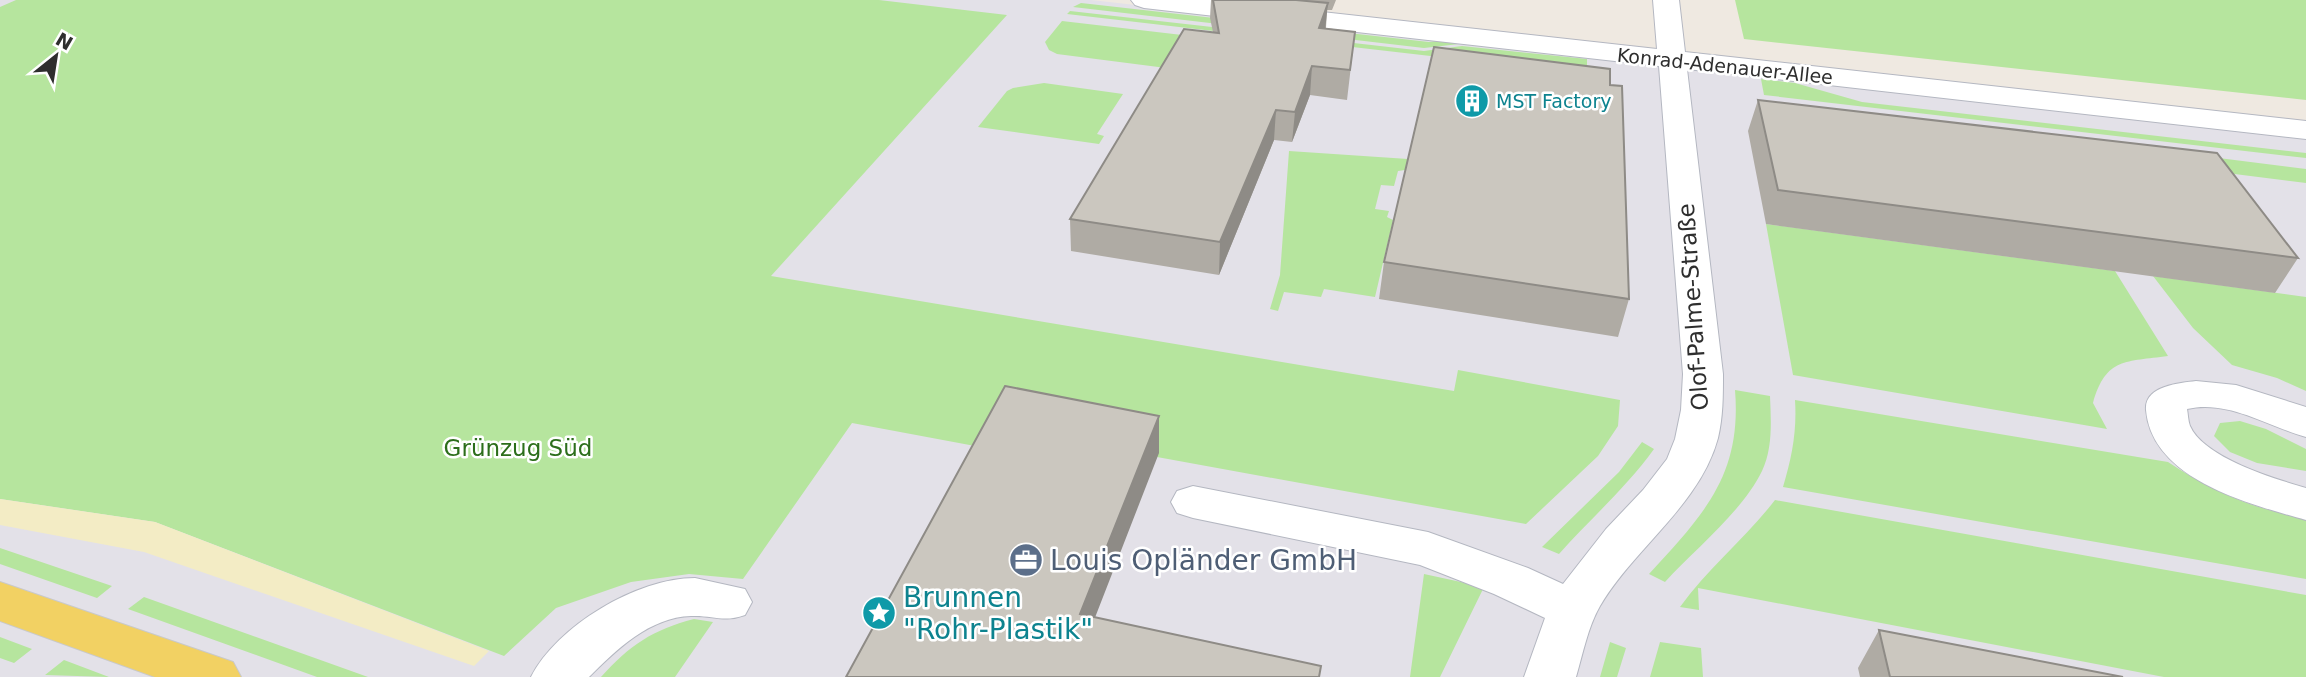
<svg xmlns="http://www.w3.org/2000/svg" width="2306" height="677" viewBox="0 0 2306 677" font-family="'DejaVu Sans',sans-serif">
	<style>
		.industrial { fill: #e3e1e8 }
		.green { fill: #b6e59e }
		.sand { fill: #f3ecc5 }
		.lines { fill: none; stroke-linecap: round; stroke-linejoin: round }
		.minor-casing { stroke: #b4b7c1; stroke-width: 2 }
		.major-casing { stroke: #c9c9c9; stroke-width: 2 }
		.minor { fill: #fff; fill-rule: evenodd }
		.major { fill: #f2d163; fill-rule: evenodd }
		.wall { fill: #afaba4 }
		.shaded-wall { fill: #8e8b86 }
		.building { fill: #cbc7bf; stroke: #8e8b86; stroke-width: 2 }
		.labels { text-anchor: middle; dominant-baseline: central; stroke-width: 5; stroke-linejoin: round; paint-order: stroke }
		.far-street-label { font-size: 19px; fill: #2e2e2e; stroke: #fff }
		.far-culture-label { font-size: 19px; fill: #0d838f; stroke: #fff; text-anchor: start }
		.street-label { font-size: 23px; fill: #2e2e2e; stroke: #fff }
		.park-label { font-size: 23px; fill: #2c6e1b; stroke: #fff }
		.near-service-label { font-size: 28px; fill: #4e5e75; stroke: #fff; text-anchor: start }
		.near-culture-label { font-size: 28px; fill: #0d838f; stroke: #fff; text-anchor: start }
	</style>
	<rect width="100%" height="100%" fill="#efe9e1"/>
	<path class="industrial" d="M0 0H1091L2306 136V677H0Z"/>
	<path class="green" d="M16 0H879L1007 15 771 276 1454 391 1458 370 1620 400 1618 426 1598 456 1526 524 1157 457 1158 453 991 449 852 423 743 579 689 574 631 582 556 608 504 656 155 522 0 499V7Z
		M1735 0H2306V100L1744 39Z
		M1081 3 1429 42 1445 40 1468 43 1424 48 1073 7Z
		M1070 11 1424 51 1462 46 1587 59V74L1067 14Z
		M1062 21 1208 38 1174 69 1057 54 1049 50 1045 42Z
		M1761 79 1795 83 1862 102 2306 153V158L1764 95Z
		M1044 83 1123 94 1097 134 1104 136 1099 144 978 127 1007 91 1013 88Z
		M1289 151 1408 159 1405 170 1398 171 1394 186 1381 185 1375 209 1389 211 1387 217 1393 220 1375 297 1324 289 1321 297 1284 292 1278 311 1270 309 1280 275Z
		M2187 154 2306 169V183L2195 169Z
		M1766 224 2115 271 2168 356C2126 362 2106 357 2093 403L2107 429 1793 375Z
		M2153 276 2306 297V391L2277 378 2232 365 2193 328Z
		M1735 390 1770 396C1771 421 1773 448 1762 471 1742 512 1695 549 1665 582L1649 574C1703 515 1742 476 1735 390Z
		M1795 400 2168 462C2214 492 2252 509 2306 518V579L1783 487C1792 457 1797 431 1795 400Z
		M2240 421 2266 429 2306 449V471L2257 463 2230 452 2214 436 2220 423Z
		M1642 442 1654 449C1626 488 1590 519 1559 554L1542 547 1619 472Z
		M1775 500 2306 595V677H2164L1698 588 1699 610 1680 607C1708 568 1746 538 1775 500Z
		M0 548 112 586 97 598 0 564Z
		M1424 574 1484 587 1440 677H1410Z
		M144 597 368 677H317L128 609Z
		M694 619 713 622 675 677H601C630 645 652 630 694 619Z
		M0 637 32 649 14 663 0 658Z
		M1610 642 1626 648 1617 677H1600Z
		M1660 642 1701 648 1703 677H1650Z
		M64 660 109 677 45 675Z"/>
	<path class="sand" d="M0 499 155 522 489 651 474 666 144 552 0 525Z"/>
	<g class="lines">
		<g class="minor-casing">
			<path id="minor" d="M1131 0H1213L1657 49 1653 0H1679L1685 52 2306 121V139L1687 69 1723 374C1723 396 1723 417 1718 438 1700 505 1634 548 1600 606 1588 627 1583 653 1576 677H1524L1545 618 1494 594 1420 565 1193 518 1177 513 1171 502 1177 491 1193 486 1428 532 1528 568 1563 584 1606 529 1643 490 1667 459 1675 439 1681 410 1683 374 1659 66 1144 8 1135 5Z
				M2196 381 2236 385 2306 407V437C2269 427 2228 399 2187 409 2188 414 2188 421 2190 426 2204 458 2275 479 2306 488V520C2250 504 2152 480 2146 410 2144 386 2179 383 2196 381Z
				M695 578 745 589 752 602 745 615C723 623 713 615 691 616 650 617 616 650 589 677H531C557 626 637 578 695 578Z"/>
		</g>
		<g class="major-casing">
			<path id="major" d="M0 582 233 662 241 677H155L0 621Z"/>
		</g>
		<use href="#minor" class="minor"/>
		<use href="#major" class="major"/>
	</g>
	<path class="wall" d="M1211 0H1336L1332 10H1327L1326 28 1355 32 1347 100 1310 95 1292 142 1274 140 1219 275 1071 251 1070 219 1213 32 1210 18Z
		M1610 85 1629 299 1618 337 1379 299 1384 262Z
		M1758 100 2298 258 2275 293 1766 224 1748 131Z
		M1879 630 2123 677H1860L1858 668Z"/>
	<path class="shaded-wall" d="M1328 3 1325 31 1319 28Z
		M1312 66 1310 95 1292 142 1295 112Z
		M1276 110 1274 140 1219 275 1220 242Z
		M1159 416V453L1082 651 1080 614Z"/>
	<path class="building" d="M1213 0H1296L1328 3 1319 28 1355 32 1350 70 1312 66 1295 112 1276 110 1220 242 1070 219 1184 29 1219 33Z
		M1434 47 1610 69V85L1622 86 1629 299 1384 262Z
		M1758 100 2217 153 2298 258 1778 190Z
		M1005 386 1159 416 1080 614 1321 666 1319 677H846Z
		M1879 630 2123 677H1890Z"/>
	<defs>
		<g id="building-disc" transform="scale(1.75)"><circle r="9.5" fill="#0f9aa8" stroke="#fff"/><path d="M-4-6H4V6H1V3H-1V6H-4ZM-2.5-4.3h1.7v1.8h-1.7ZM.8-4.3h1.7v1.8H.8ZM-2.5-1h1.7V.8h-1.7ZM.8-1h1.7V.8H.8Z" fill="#fff"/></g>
		<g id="office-disc" transform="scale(1.75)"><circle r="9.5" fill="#5c6f8a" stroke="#fff"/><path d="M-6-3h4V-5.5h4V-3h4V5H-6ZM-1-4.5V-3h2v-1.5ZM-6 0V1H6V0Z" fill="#fff"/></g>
		<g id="sight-disc" transform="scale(1.75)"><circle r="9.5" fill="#0f9aa8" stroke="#fff"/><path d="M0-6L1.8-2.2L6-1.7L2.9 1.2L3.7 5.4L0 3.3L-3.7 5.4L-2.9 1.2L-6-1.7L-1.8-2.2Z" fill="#fff"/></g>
	</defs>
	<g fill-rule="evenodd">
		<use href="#building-disc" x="1472" y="101"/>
		<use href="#office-disc" x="1026" y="560"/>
		<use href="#sight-disc" x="879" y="613"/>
	</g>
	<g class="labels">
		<g class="far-street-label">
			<text transform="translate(1725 66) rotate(6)">Konrad-Adenauer-Allee</text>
		</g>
		<g class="far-culture-label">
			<text x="1496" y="101">MST Factory</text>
		</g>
		<g class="street-label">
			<text transform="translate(1693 307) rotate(-94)">Olof-Palme-Straße</text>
		</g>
		<g class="park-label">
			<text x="518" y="448">Grünzug Süd</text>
		</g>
		<g class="near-service-label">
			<text x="1050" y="560">Louis Opländer GmbH</text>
		</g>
		<g class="near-culture-label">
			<text x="903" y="597">Brunnen<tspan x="903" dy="32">"Rohr-Plastik"</tspan></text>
		</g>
	</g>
	<g transform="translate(56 56) rotate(30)" stroke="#ffffff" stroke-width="5" paint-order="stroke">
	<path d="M0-5L12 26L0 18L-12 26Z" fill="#2e2e2e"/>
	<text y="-10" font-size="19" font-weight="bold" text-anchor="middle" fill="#2e2e2e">N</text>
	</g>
</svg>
